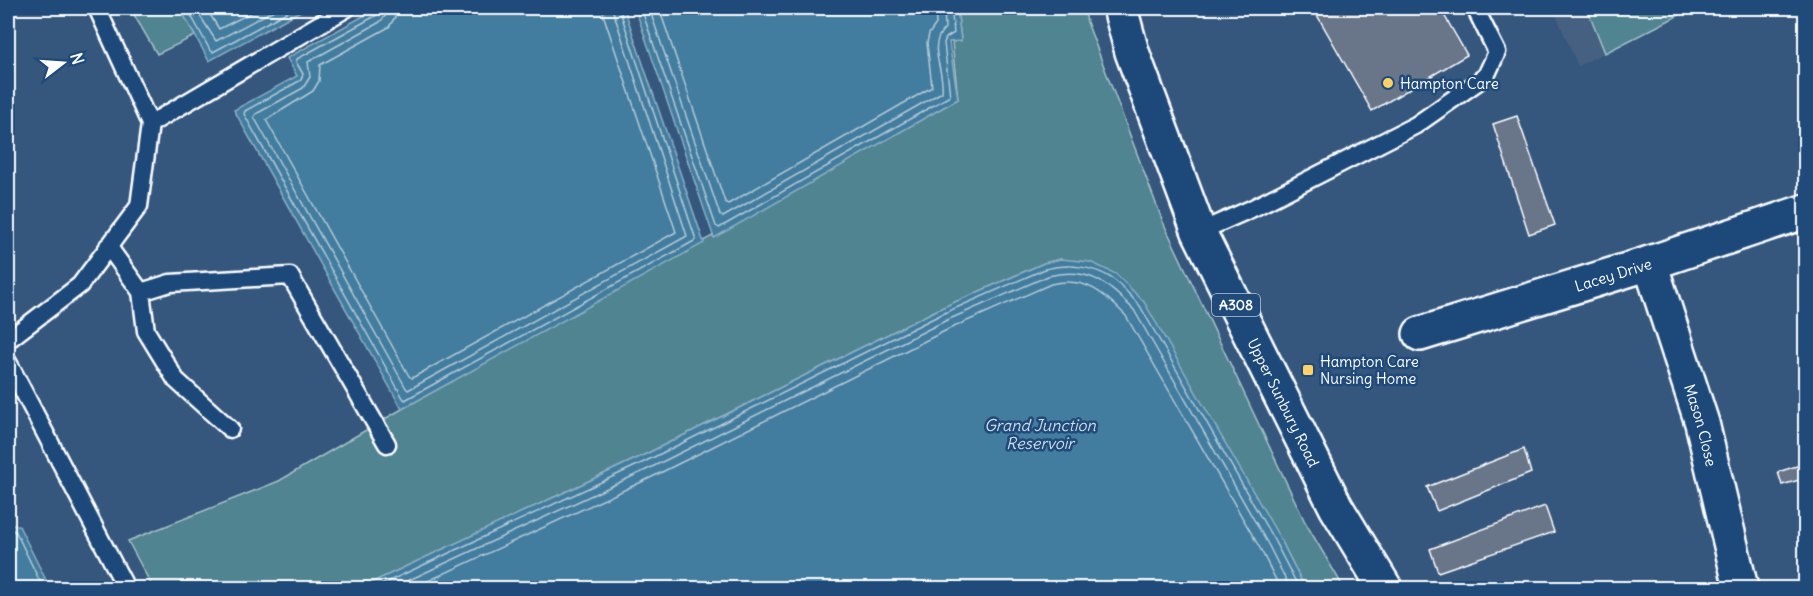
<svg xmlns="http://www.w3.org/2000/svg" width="1813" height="596" viewBox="0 0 1813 596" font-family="Delius,sans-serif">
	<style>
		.built { fill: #456081 }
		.green { fill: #508490; stroke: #a8c2c8; stroke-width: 1.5 }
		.water { fill: #437c9e; stroke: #8eb0c5; stroke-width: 1.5 }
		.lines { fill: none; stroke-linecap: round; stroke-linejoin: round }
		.shore { stroke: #b4cbd8; stroke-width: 1.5 }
		.building { fill: #697488; stroke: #fff; stroke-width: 1.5 }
		.service-casing { stroke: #fff; stroke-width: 21 }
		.minor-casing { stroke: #fff; stroke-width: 38 }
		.trunk-casing { stroke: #fff; stroke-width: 38 }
		.service { stroke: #1f4a7a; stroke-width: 16 }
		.minor { stroke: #1f4a7a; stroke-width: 33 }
		.trunk { stroke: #1f4a7a; stroke-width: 33 }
		.poi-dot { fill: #ffd166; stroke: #1f4a7a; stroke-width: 2 }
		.labels { text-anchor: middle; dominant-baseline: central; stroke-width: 5; stroke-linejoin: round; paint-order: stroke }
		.shield { fill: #1f4a7a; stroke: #bcc9d7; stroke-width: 1.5 }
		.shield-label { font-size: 14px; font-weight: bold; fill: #fff }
		.poi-label { font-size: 15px; fill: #fff; stroke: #1f4a7a; text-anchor: start }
		.street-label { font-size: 15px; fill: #fff; stroke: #1f4a7a }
		.water-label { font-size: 16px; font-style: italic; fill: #d0dee7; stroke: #1f4a7a }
	</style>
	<rect width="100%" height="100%" fill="#35577e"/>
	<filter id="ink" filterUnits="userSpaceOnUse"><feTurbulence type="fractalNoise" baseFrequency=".0167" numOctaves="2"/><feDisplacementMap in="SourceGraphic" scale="12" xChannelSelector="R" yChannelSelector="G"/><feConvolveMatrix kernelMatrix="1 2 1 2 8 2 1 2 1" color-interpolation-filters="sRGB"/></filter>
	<g filter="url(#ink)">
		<path class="built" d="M1553 8H1693L1578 66Z"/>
		<path class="green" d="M130 8H180L195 36 157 54Z
			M957 8H1084L1087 22 1163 222 1305 522 1344 588H1305L1281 540 1061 259 1044 263 939 309 640 457 360 588H153L128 541 279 481 402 409 958 99 952 42 961 40Z
			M1587 8H1693L1605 53Z"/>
		<path class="water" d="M180 8H306L209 61Z
			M378 8H624L704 243 402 409 234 110 297 76 287 58Z
			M635 8H957L961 41 949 42 958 99 714 238Z
			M1061 259 1090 262 1116 274 1144 302 1281 540 1305 588H360L640 457 939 309 1044 263Z
			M8 522 19 526 50 588H8Z"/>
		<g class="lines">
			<path class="shore" d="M187 8 210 50 213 52 294 8
				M195 8 216 41 278 8
				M206 8 219 29 260 8
				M380 8 377 15 297 59 296 62 303 74 301 80 245 111 244 114 403 398 405 400 696 240 619 8
				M387 8 386 15 380 22 308 62 310 77 303 88 256 114 254 117 406 388 408 390 687 236 612 8
				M397 8 395 17 389 27 320 65 319 81 313 91 266 120 409 376 412 378 676 232 604 17 603 8
				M641 8 716 226 719 228 950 96 944 43 946 38 954 33 951 8
				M649 8 720 215 723 217 942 92C945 69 926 47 945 28L944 8
				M659 8 725 202 728 204 932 87 927 43 929 34 936 24 935 8
				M8 528 16 532 43 588
				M374 588 642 463 942 314 1045 269C1068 263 1093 266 1113 279 1123 286 1131 297 1140 306L1275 542 1299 588
				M392 588 646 470 945 321 1048 276C1088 266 1107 283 1134 310L1269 546 1290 588
				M413 588 650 478 949 329 1051 284C1085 276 1104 293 1126 316L1261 550 1280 588"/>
		</g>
		<path class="building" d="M1313 8H1440L1467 55 1372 111Z
			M1517 116 1555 225 1529 234 1493 124Z
			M1524 449 1531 473 1437 511 1427 487Z
			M1806 463V478L1782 485 1778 472Z
			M1545 506 1554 532 1438 572 1430 549Z"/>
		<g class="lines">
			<g class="service-casing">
				<path id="service" d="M150 124 347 8
					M1199 232 1253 208 1416 125 1486 76 1497 52 1475 8
					M108 246 141 292 146 331 176 380 230 429
					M141 292 170 283 290 276 387 444
					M8 340 80 285 139 206 150 124 97 8
					M8 362 126 588"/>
			</g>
			<g class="minor-casing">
				<g id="minor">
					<path id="s1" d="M1650 263 1702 423 1741 588"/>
					<path id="s2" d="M1420 334 1650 263 1806 211"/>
				</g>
			</g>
			<g class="trunk-casing">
				<g id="trunk">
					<path id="s3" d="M1120 8 1132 52 1199 232 1336 507 1385 588"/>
				</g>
			</g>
			<use href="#service" class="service"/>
			<use href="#minor" class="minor"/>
			<use href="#trunk" class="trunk"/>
		</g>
	</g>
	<g class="poi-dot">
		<circle cx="1388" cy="83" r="6"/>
		<rect x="1302" y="364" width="12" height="12" rx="3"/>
	</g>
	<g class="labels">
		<rect class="shield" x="1212" y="294" width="48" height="22" rx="4.5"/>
		<g class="shield-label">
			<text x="1236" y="305">A308</text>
		</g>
		<g class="poi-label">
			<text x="1400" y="83">Hampton Care</text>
			<text x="1320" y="361">Hampton Care<tspan x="1320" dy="17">Nursing Home</tspan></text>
		</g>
		<g class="street-label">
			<text stroke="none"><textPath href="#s2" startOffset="202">Lacey Drive</textPath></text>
			<text stroke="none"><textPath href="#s3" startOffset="428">Upper Sunbury Road</textPath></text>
			<text stroke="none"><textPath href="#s1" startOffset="170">Mason Close</textPath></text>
		</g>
		<g class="water-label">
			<text x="1040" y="425">Grand Junction<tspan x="1040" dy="18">Reservoir</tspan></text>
		</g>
	</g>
	<rect width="1813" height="596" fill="none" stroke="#1f4a7a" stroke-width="30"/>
	<rect x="15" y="15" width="1783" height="566" fill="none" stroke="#fff" stroke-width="2" filter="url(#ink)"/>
	<g transform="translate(63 63) rotate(73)" stroke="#1f4a7a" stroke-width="4.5" paint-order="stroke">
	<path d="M0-4.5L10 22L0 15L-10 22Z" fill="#ffffff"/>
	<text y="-9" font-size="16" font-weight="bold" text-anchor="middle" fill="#ffffff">N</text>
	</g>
</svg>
